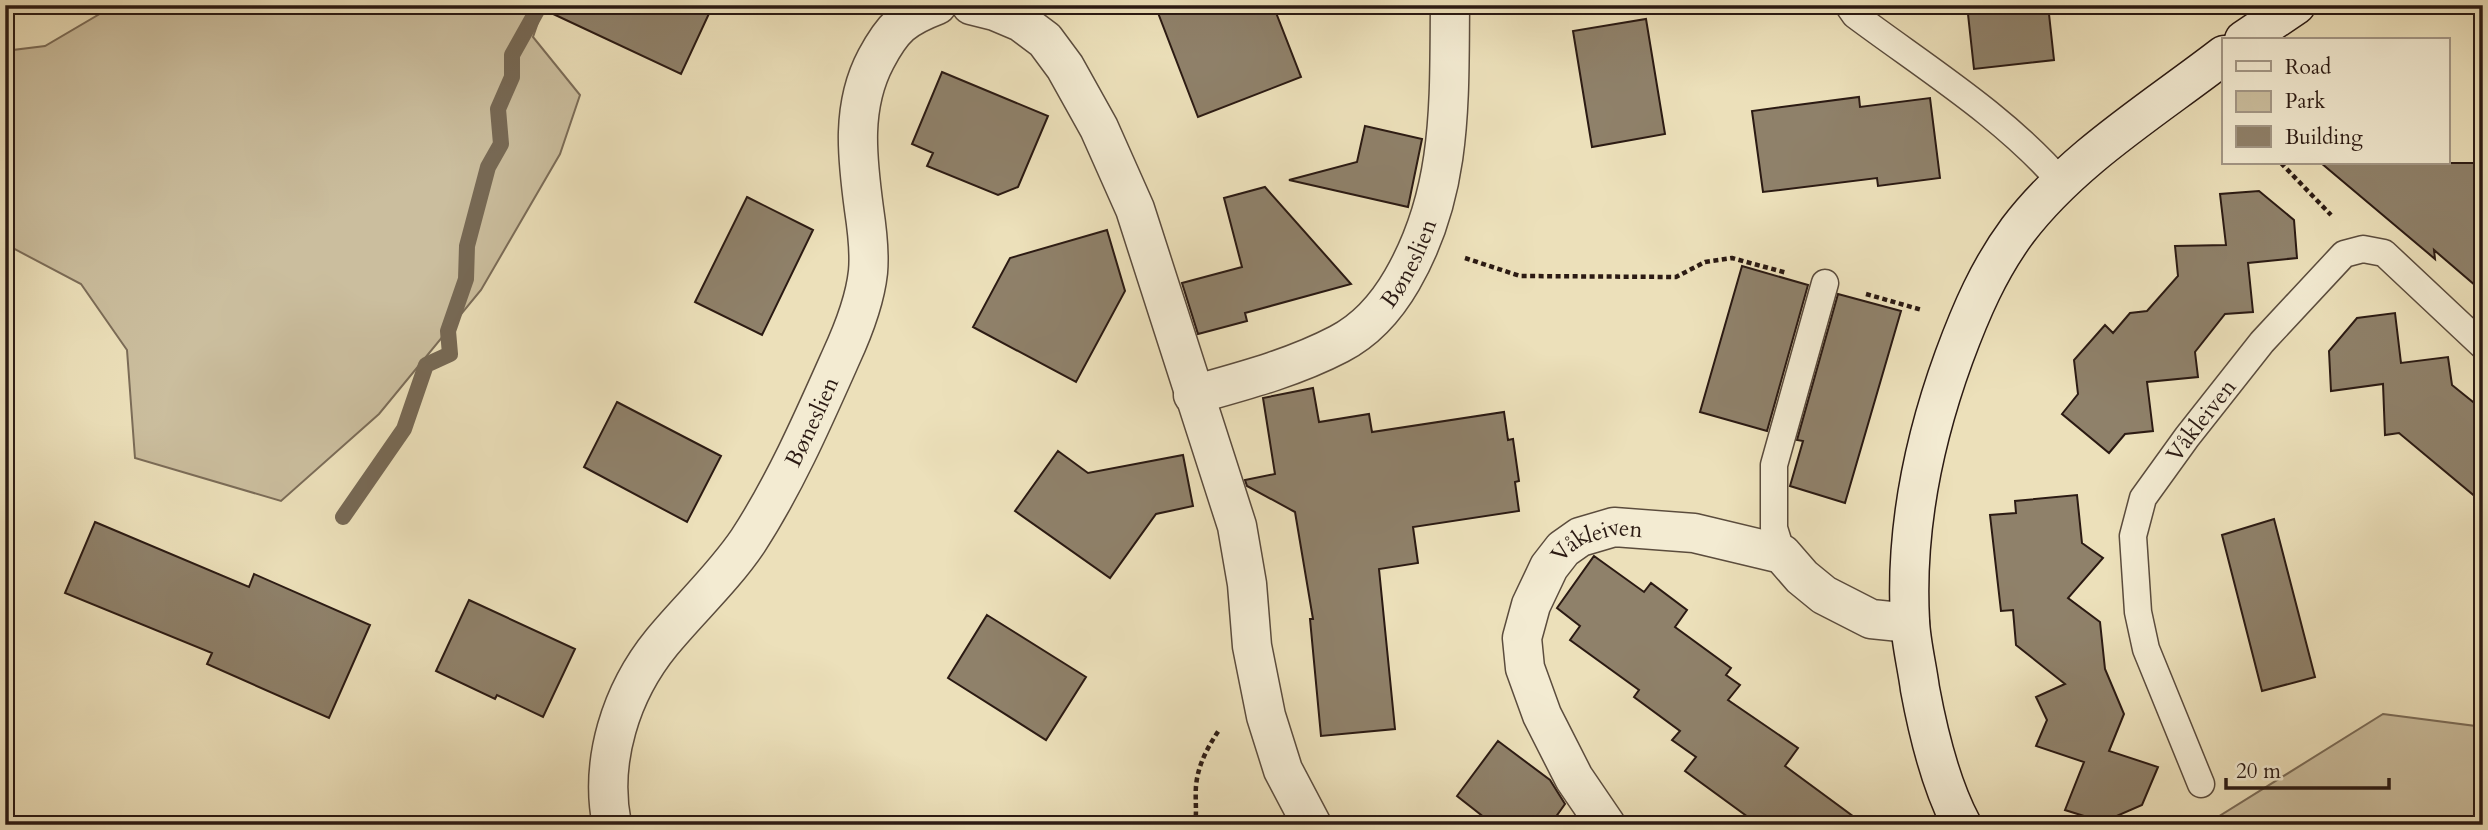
<svg xmlns="http://www.w3.org/2000/svg" width="2488" height="830" viewBox="0 0 2488 830" font-family="Cardo,serif">
	<style>
		.green { fill: #cbbe9e; stroke: #7b6c58; stroke-width: 2 }
		.lines { fill: none; stroke-linecap: round; stroke-linejoin: round }
		.stream { stroke: #776955; stroke-width: 16 }
		.building { fill: #8f816a; stroke: #2b1a13; stroke-width: 2 }
		.lane-casing { stroke: #5b4c3d; stroke-width: 29 }
		.street-casing { stroke: #5b4c3d; stroke-width: 41 }
		.secondary-casing { stroke: #2b1a13; stroke-width: 41 }
		.path { stroke: #2b1a13; stroke-width: 4.5; stroke-dasharray: 5 3.5; stroke-linecap: butt }
		.lane { stroke: #f3ebd2; stroke-width: 26 }
		.street { stroke: #f3ebd2; stroke-width: 38 }
		.secondary { stroke: #f3ebd2; stroke-width: 38 }
		.labels { text-anchor: middle; dominant-baseline: central; stroke-width: 5; stroke-linejoin: round; paint-order: stroke }
		.street-label { font-size: 23px; fill: #2b1a13; stroke: #f3ebd2 }
	</style>
	<rect width="100%" height="100%" fill="#ece0ba"/>
	<filter id="stains"><feTurbulence type="fractalNoise" baseFrequency=".00286" numOctaves="4"/><feColorMatrix values="0 0 0 0 .2 0 0 0 0 .09 0 0 0 0 .02 0 0 0 .5 -.17"/></filter>
	<radialGradient id="worn" r=".72"><stop offset=".6" stop-color="#630" stop-opacity="0"/><stop offset="1" stop-color="#630" stop-opacity=".3"/></radialGradient>
	<path class="green" d="M115 5H544L533 37 580 95 560 154 481 290 379 414 281 501 135 458 127 350 81 284 5 244V51L45 46Z
		M2383 714 2483 727V825H2205Z"/>
	<g class="lines">
		<path class="stream" d="M343 517 404 429 426 365 450 354 448 331 466 279 467 246 488 167 501 144 498 109 512 77V55L540 5"/>
	</g>
	<path class="building" d="M534 5H713L681 74Z
		M1155 5H1273L1301 77 1198 117Z
		M1967 5H2048L2054 60 1974 69Z
		M1646 19 1665 134 1592 147 1573 31Z
		M942 72 1048 116 1018 187 998 195 927 166 933 153 912 144Z
		M1859 97 1860 107 1930 98 1940 178 1878 186 1877 178 1763 192 1752 111Z
		M1365 126 1422 139 1408 207 1289 180 1357 162Z
		M2321 163H2483V292L2434 250 2435 259Z
		M1265 187 1351 284 1245 313 1247 321 1198 334 1182 283 1242 267 1224 198Z
		M2259 191 2294 220 2297 258 2248 263 2253 312 2225 314 2195 352 2198 377 2147 382 2153 431 2125 434 2109 453 2062 414 2078 394 2074 360 2105 325 2113 333 2130 313 2147 311 2178 276 2175 246 2226 245 2220 194Z
		M747 197 813 230 762 335 695 302Z
		M1107 230 1125 291 1076 382 973 327 1010 258Z
		M1742 266 1808 285 1767 431 1700 412Z
		M1838 294 1901 311 1845 503 1790 486 1803 441 1797 440Z
		M2395 313 2401 363 2448 357 2452 385 2483 410V503L2399 433 2385 435 2383 384 2331 391 2329 351 2357 318Z
		M1313 388 1319 422 1369 414 1372 432 1504 412 1508 440 1513 439 1519 481 1515 482 1519 511 1413 527 1418 563 1379 569 1395 729 1321 736 1310 619H1313L1295 512 1247 486 1245 480 1275 474 1263 398Z
		M617 402 721 456 687 522 584 467Z
		M1058 451 1088 473 1183 455 1193 506 1156 514 1110 578 1015 511Z
		M2077 495 2082 543 2103 558 2068 598 2100 622 2105 669 2124 714 2109 751 2158 767 2142 805 2103 822 2065 810 2084 762 2036 746 2047 720 2036 697 2065 684 2016 645 2013 610 2001 611 1990 515 2016 513 2015 501Z
		M2274 519 2315 677 2262 691 2222 535Z
		M95 522 249 587 254 574 370 625 329 718 207 664 212 653 65 593Z
		M1594 556 1644 592 1651 583 1687 610 1675 627 1731 668 1726 675 1740 685 1728 700 1798 748 1785 766 1865 825H1759L1685 771 1696 757 1672 740 1680 731 1634 697 1639 690 1570 640 1580 626 1557 608Z
		M469 600 575 649 543 717 497 695 495 699 436 671Z
		M987 615 1086 677 1046 740 948 678Z
		M1498 741 1550 780 1565 804 1550 825H1494L1457 796Z"/>
	<g class="lines">
		<g class="lane-casing">
			<g id="lane">
				<path d="M1848 5 1855 15C1926 68 2004 116 2062 183"/>
				<path d="M1782 554 1774 528V465L1825 283"/>
				<path id="s1" d="M2201 784 2146 649 2138 612 2133 536 2143 498 2187 437 2262 342 2344 254 2363 249 2384 253 2483 346"/>
			</g>
		</g>
		<g class="street-casing">
			<g id="street">
				<path d="M971 5 995 11 1021 22 1045 40 1065 67 1099 128 1135 209 1237 526 1247 584 1252 646 1266 716 1283 770 1312 825"/>
				<path id="s2" d="M1193 395C1243 381 1293 368 1339 344 1366 330 1387 306 1402 280 1453 192 1449 103 1450 5"/>
				<path id="s3" d="M612 825C599 761 621 692 662 642 690 608 723 578 748 541 785 484 813 420 841 357 853 331 865 300 868 272 870 251 867 229 864 209 857 157 851 106 876 59 893 27 903 18 937 5"/>
				<path id="s4" d="M1606 825 1574 778 1542 715 1525 668 1522 638 1531 605 1549 567 1563 549 1580 537 1614 527 1694 533 1782 554 1802 577 1824 595 1871 619 1910 623"/>
			</g>
		</g>
		<g class="secondary-casing">
			<path id="secondary" d="M2244 40 2296 5
				M1962 825C1941 786 1928 732 1920 689 1917 666 1911 643 1910 621 1905 530 1923 442 1954 357 1971 311 1989 269 2018 230 2072 159 2154 109 2224 55"/>
		</g>
		<path class="path" d="M2281 163 2331 215
			M1465 258 1520 276 1676 277 1705 262 1732 258 1787 273
			M1866 294 1922 310
			M1195 825C1197 812 1195 799 1196 786 1198 764 1208 747 1219 730"/>
		<use href="#lane" class="lane"/>
		<use href="#street" class="street"/>
		<use href="#secondary" class="secondary"/>
	</g>
	<g class="labels">
		<g class="street-label">
			<text stroke="none"><textPath href="#s2" startOffset="264">Bøneslien</textPath></text>
			<text stroke="none"><textPath href="#s1" startOffset="396">Våkleiven</textPath></text>
			<text stroke="none"><textPath href="#s3" startOffset="464">Bøneslien</textPath></text>
			<text stroke="none"><textPath href="#s4" startOffset="343">Våkleiven</textPath></text>
		</g>
	</g>
	<rect width="2488" height="830" fill="none" stroke="#ece0ba" stroke-width="28"/>
	<rect x="7" y="7" width="2474" height="816" fill="none" stroke="#2b1a13" stroke-width="3.5"/>
	<rect x="14" y="14" width="2460" height="802" fill="none" stroke="#2b1a13" stroke-width="2"/>
	<rect x="2222" y="38" width="228" height="126" fill="#f3ebd2" stroke="#a39786" stroke-width="2"/>
	<rect x="2236" y="61" width="35" height="10" fill="#f3ebd2" stroke="#a39786" stroke-width="2"/>
	<text x="2285" y="74" font-size="21" fill="#2b1a13">Road</text>
	<rect x="2236" y="91" width="35" height="21" fill="#cbbe9e" stroke="#a39786" stroke-width="2"/>
	<text x="2285" y="108" font-size="21" fill="#2b1a13">Park</text>
	<rect x="2236" y="126" width="35" height="21" fill="#8f816a" stroke="#a39786" stroke-width="2"/>
	<text x="2285" y="144" font-size="21" fill="#2b1a13">Building</text>
	<path d="M2226 778v10h163v-10" fill="none" stroke="#2b1a13" stroke-width="3.5"/>
	<text x="2236" y="778" font-size="21" fill="#2b1a13" stroke="#f3ebd2" stroke-width="5" paint-order="stroke">20 m</text>
	<rect width="100%" height="100%" filter="url(#stains)"/>
	<rect width="100%" height="100%" fill="url(#worn)"/>
</svg>
